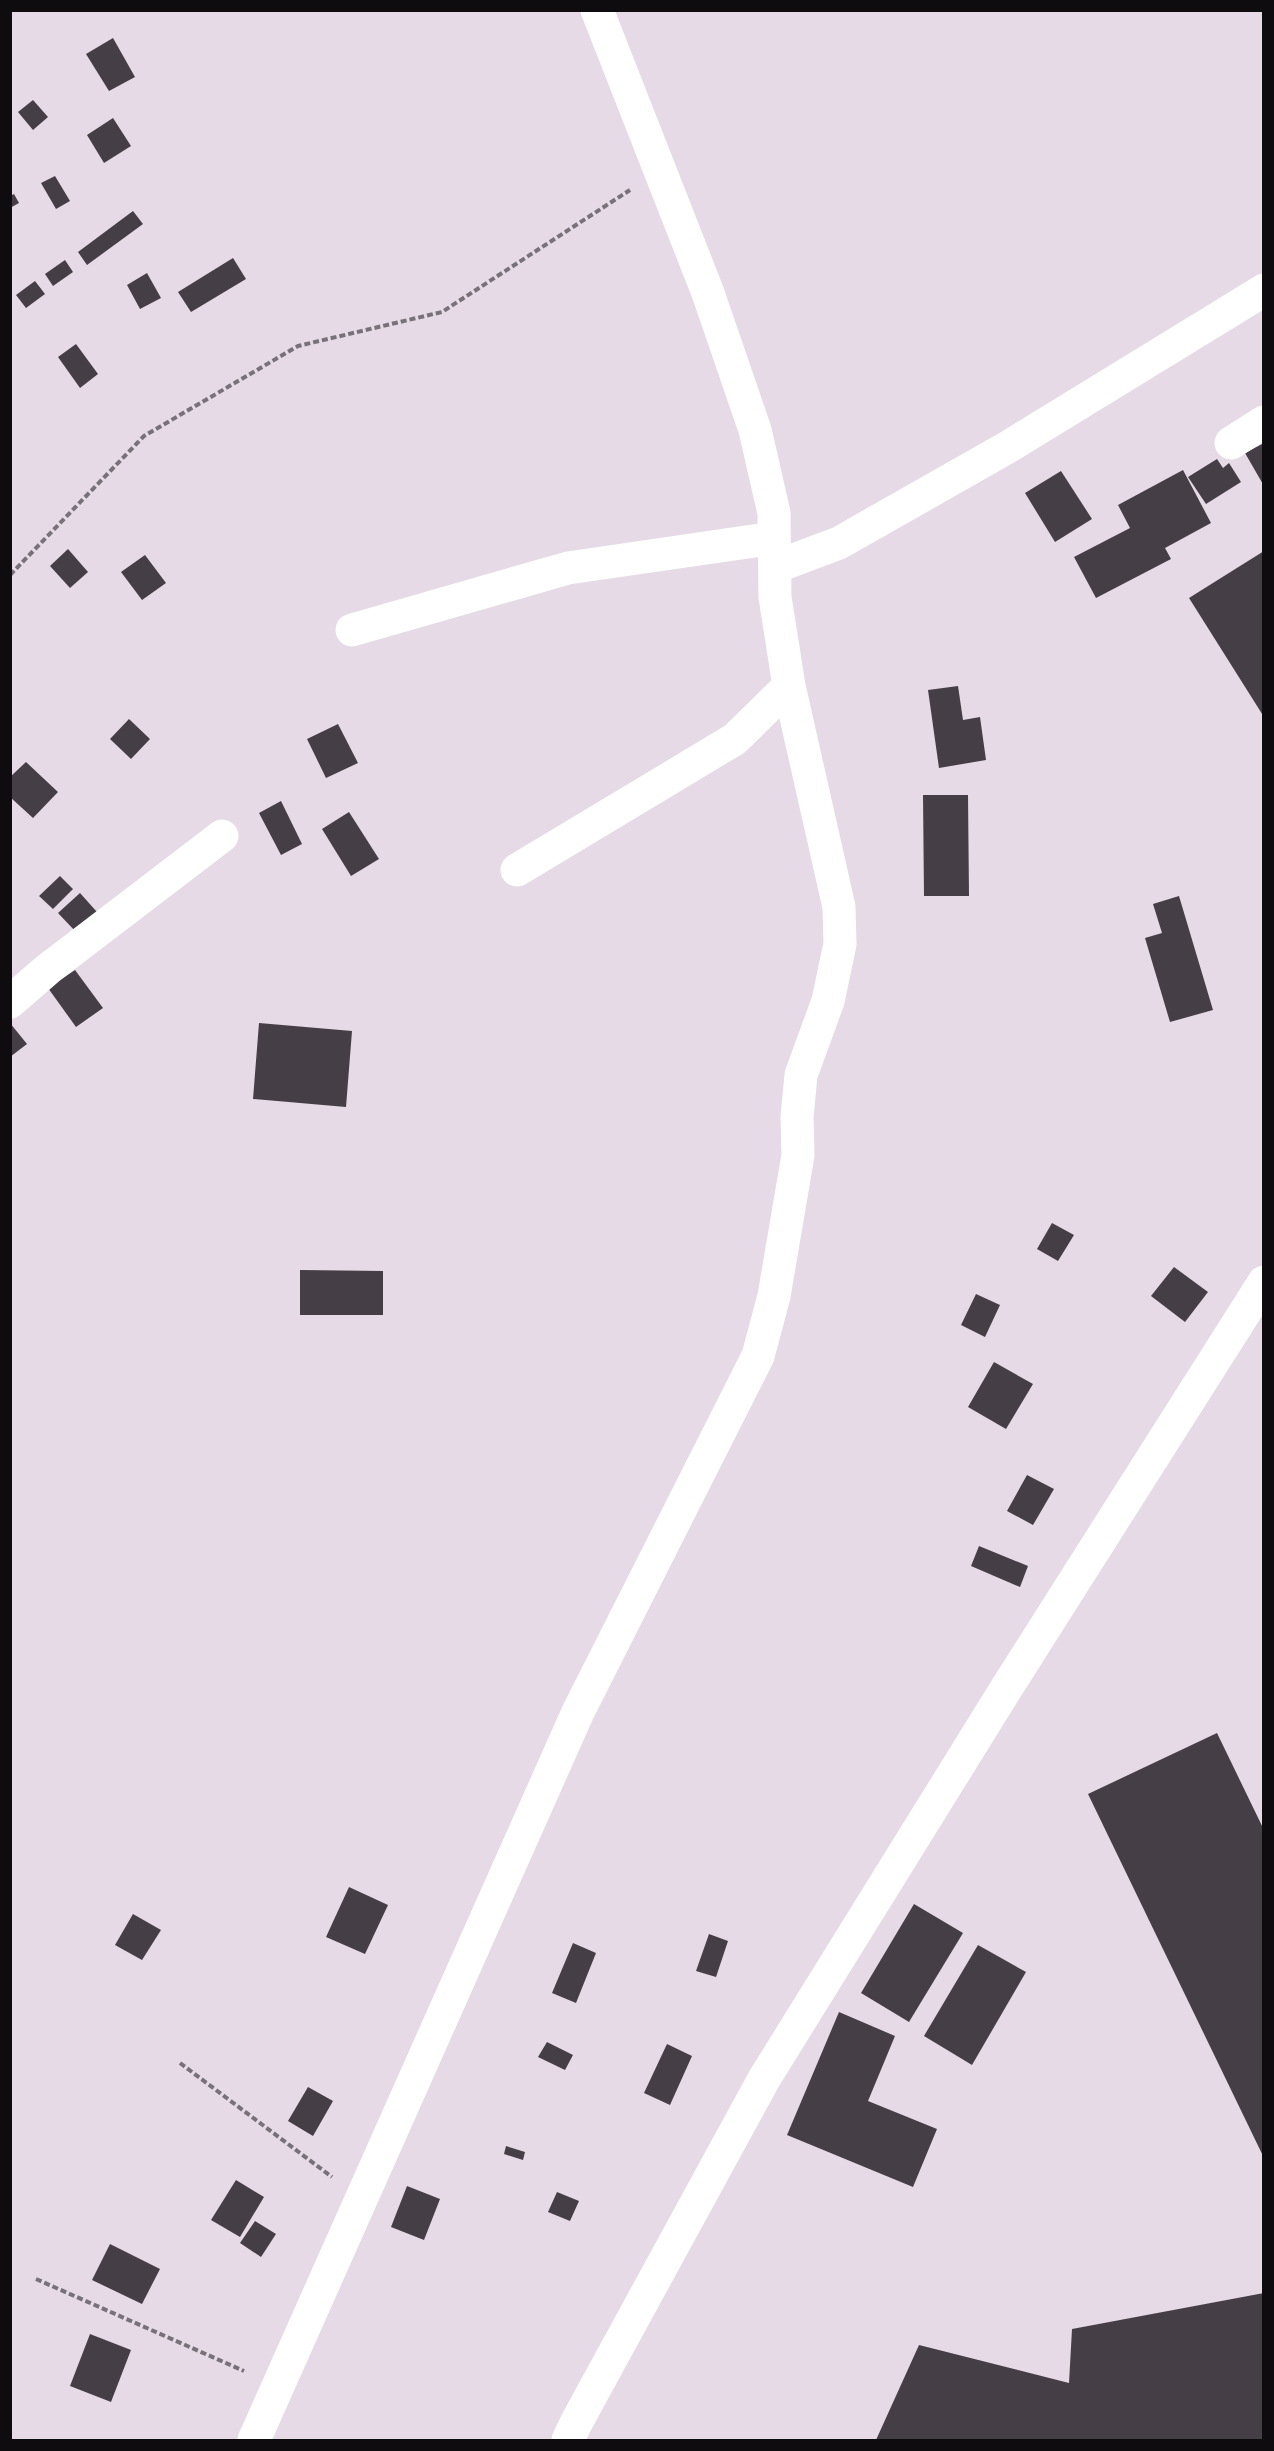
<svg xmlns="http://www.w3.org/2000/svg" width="1274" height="2451" viewBox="0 0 1274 2451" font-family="Jost,sans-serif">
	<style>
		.building { fill: #463e47 }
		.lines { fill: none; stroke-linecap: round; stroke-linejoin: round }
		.path { stroke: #787179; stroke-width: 4; stroke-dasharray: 6 3; stroke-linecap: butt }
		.minor { stroke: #fff; stroke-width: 33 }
		.tertiary { stroke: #fff; stroke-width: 33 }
	</style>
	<rect width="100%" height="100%" fill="#e5dae6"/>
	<path class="building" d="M113 38 135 77 109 91 86 54Z
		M33 100 48 117 33 130 18 112Z
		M113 118 131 146 104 163 87 135Z
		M55 176 70 201 56 209 41 183Z
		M14 194 19 203 10 208V196Z
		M133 211 143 224 87 265 78 252Z
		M233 258 246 279 191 312 178 292Z
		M65 260 73 272 53 286 45 274Z
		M147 273 161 298 140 309 127 285Z
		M35 281 45 294 26 308 16 295Z
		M76 344 98 374 80 388 58 357Z
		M1264 443V486L1245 453Z
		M1217 459 1223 468 1229 463 1241 482 1206 504 1188 477Z
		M1183 470 1211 523 1165 548 1171 559 1096 598 1074 557 1130 528 1118 505Z
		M1061 471 1092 519 1055 542 1025 493Z
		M68 549 88 572 70 588 50 566Z
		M1264 551V717L1189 598Z
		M145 555 166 583 142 600 121 572Z
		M958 686 963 720 980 717 986 760 939 768 928 690Z
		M129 719 150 739 131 759 110 739Z
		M338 724 358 763 326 778 307 739Z
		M26 762 58 792 33 818 10 797V777Z
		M923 795H968L969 896H924Z
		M281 801 302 844 281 855 259 813Z
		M349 812 379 859 351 876 322 829Z
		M60 876 73 889 53 909 39 896Z
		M80 893 97 912 76 932 58 913Z
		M1179 896 1213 1010 1170 1022 1145 938 1162 933 1153 904Z
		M75 970 103 1008 76 1027 48 988Z
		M10 1023 27 1044 10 1057Z
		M259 1023 352 1031 346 1107 253 1099Z
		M1052 1223 1074 1235 1058 1261 1037 1249Z
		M1174 1267 1208 1292 1185 1322 1151 1296Z
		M300 1270 383 1271V1315H300Z
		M976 1294 1000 1305 985 1337 961 1325Z
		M994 1362 1033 1384 1006 1429 968 1407Z
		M1027 1475 1054 1489 1033 1525 1007 1511Z
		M979 1546 1028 1566 1020 1587 971 1566Z
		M1217 1733 1264 1830V2158L1088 1794Z
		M349 1887 388 1905 365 1954 326 1937Z
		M914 1904 963 1933 909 2022 861 1993Z
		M133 1914 161 1930 142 1960 115 1945Z
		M709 1934 728 1941 716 1977 696 1971Z
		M573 1943 596 1953 576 2003 552 1993Z
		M978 1945 1026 1972 972 2065 924 2036Z
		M839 2012 895 2036 868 2101 937 2129 913 2187 787 2135Z
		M547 2042 573 2055 565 2070 538 2057Z
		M667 2044 692 2056 670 2105 644 2093Z
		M308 2087 333 2101 313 2136 288 2121Z
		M506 2146 525 2152 523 2160 504 2154Z
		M236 2180 264 2197 240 2237 211 2220Z
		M407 2186 440 2199 424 2240 391 2227Z
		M557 2192 579 2201 570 2221 548 2212Z
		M255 2221 276 2234 261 2257 240 2243Z
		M110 2244 160 2269 142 2304 92 2280Z
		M1264 2293V2440H876L919 2345 1069 2383 1072 2329Z
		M90 2334 131 2350 111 2402 70 2386Z"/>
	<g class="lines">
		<path class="path" d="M10 575 144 436 298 346 442 312 630 190
			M180 2063 332 2177
			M36 2279 244 2371"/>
		<path class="minor" d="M1231 443 1264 422
			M775 567 839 543 1008 447 1264 290
			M352 630 568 568 774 538
			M517 870 735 739 789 686
			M10 1002 48 969 222 836
			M254 2440 578 1712 758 1356 774 1296 798 1155 797 1117 801 1075 828 1001 840 944 839 907 789 686 775 597 774 513 755 430 708 293 597 10"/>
		<path class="tertiary" d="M568 2440 576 2423 764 2079 1004 1692 1264 1282"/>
	</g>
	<rect width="1274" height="2451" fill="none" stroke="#0f0c10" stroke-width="24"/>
</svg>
